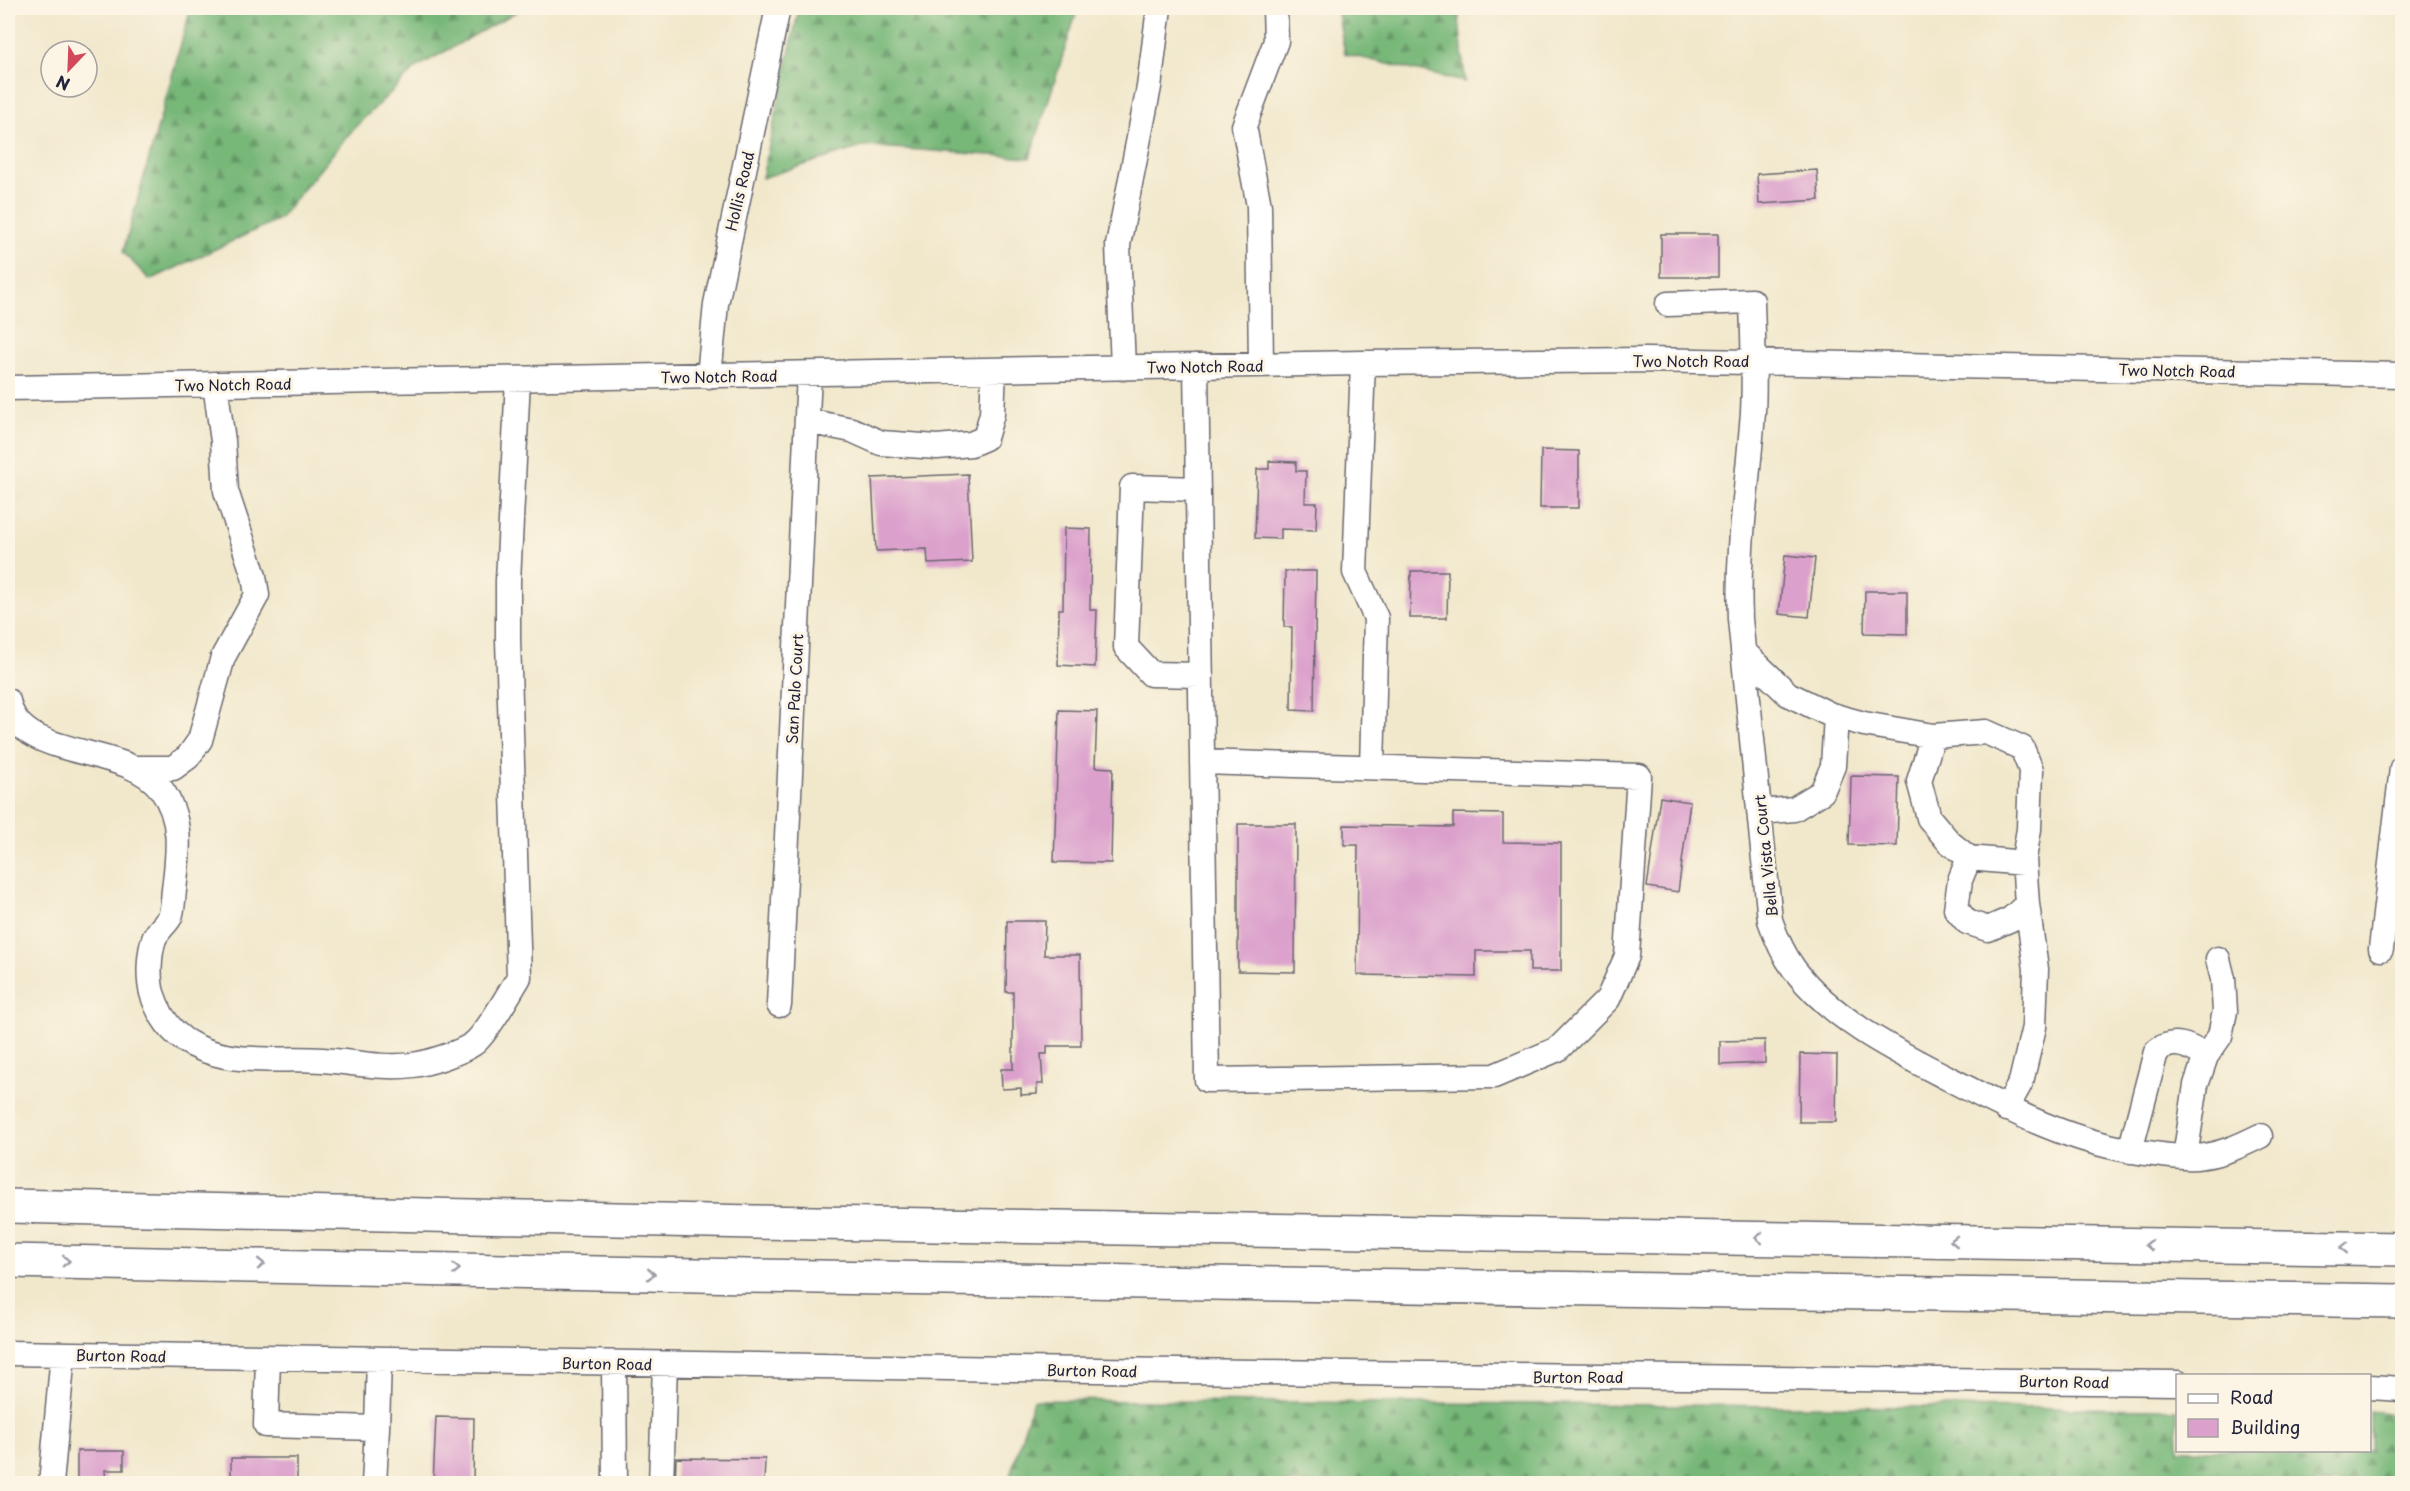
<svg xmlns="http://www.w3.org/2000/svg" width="2410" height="1491" viewBox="0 0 2410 1491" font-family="'Playpen Sans',sans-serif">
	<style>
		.forest { fill: url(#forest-firs); stroke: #4c6c5a; stroke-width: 1.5 }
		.building { fill: #dba0cc }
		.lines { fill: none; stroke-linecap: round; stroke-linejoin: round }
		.minor-casing { stroke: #6a676e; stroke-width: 27 }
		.highway-casing { stroke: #6a676e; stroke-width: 36 }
		.minor { stroke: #fff; stroke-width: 24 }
		.highway { stroke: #fff; stroke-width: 33 }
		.oneway { stroke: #9c9ca7 }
		.labels { text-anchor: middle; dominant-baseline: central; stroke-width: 6; stroke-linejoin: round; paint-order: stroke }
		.street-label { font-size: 15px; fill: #22223b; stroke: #fcf5e5 }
	</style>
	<defs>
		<pattern id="forest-firs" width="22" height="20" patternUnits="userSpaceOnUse" patternTransform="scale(1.5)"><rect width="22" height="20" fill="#77b778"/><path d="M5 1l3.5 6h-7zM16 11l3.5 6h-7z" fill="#619464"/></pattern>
	</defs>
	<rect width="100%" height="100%" fill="#fcf5e5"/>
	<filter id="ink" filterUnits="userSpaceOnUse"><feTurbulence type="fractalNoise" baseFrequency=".0167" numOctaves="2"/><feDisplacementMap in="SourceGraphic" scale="12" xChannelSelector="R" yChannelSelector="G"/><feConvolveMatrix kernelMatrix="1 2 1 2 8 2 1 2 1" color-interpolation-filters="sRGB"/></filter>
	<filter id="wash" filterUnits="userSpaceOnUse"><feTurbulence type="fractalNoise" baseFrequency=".008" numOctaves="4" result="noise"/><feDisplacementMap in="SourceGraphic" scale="24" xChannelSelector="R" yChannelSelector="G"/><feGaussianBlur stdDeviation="1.35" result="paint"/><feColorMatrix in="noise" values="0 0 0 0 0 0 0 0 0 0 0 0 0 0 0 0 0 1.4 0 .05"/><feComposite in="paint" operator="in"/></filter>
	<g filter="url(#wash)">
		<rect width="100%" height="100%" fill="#f1e8cc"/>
		<path class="forest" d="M191 8H523L417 67 354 128 279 219 150 280 123 252Z
			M799 8H1078L1030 158 865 146 762 178Z
			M1337 8H1458L1465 82 1345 54Z
			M1033 1400 2177 1409 2178 1450H2370V1411L2402 1417V1483H1008Z"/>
		<g id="blocks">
			<path class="building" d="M1817 170 1819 200 1759 204 1757 174Z
				M1661 234H1718V277H1661Z
				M1541 450 1579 451V508H1540Z
				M1269 461 1296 462V471H1306L1305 503H1317L1316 530 1281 529V539L1255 538 1257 469H1269Z
				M968 474 972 562 928 564 927 549 876 551 872 478Z
				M1064 528 1091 529 1090 610H1097L1095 667 1058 665 1059 609H1063Z
				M1785 555 1815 558 1809 617 1779 614Z
				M1285 571H1316L1314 711 1291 710 1292 627H1284Z
				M1411 571H1448L1447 618H1410Z
				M1865 591H1907V634L1864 633Z
				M1059 710 1097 711 1095 767 1113 768 1111 863 1054 862Z
				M1851 776 1899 777 1897 846 1849 845Z
				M1660 797 1690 802 1678 892 1647 887Z
				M1453 813 1503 814V842L1561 843V971H1530V951H1476V977L1357 975 1358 845H1344V825L1453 827Z
				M1238 824H1296L1295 972 1238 971Z
				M1007 921H1045L1044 955H1080L1081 1046H1047V1054H1041L1043 1084H1037V1094L1021 1095V1088L1002 1089 1001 1069H1013V992H1006Z
				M1765 1040V1063L1720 1065V1041Z
				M1800 1054 1837 1055 1836 1122H1799Z
				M436 1417 474 1418 473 1484H433Z
				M77 1451H124V1470H105L106 1484H77Z
				M231 1458H297V1484H231Z
				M676 1458 765 1459 764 1484H675Z"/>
		</g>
	</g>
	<g filter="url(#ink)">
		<use href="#blocks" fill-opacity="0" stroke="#6a676e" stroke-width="1.5"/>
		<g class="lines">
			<g class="minor-casing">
				<path id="minor" d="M1668 304 1752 301C1753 338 1755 375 1753 412 1748 483 1737 547 1740 619L1770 920C1776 938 1783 954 1794 969 1831 1018 1890 1048 1944 1076 2011 1111 2071 1143 2146 1153 2163 1155 2179 1158 2196 1157 2220 1155 2240 1146 2260 1136
					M1363 363 1355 572 1376 618 1372 767
					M1261 365 1259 206 1244 126 1276 41 1275 8
					M1196 366 1207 1080 1494 1076 1558 1049 1608 999 1627 956 1639 776 1202 762
					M1123 368 1118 245 1149 87 1159 8
					M709 376 716 304 778 8
					M8 388 1363 363 1647 360 2402 375
					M807 421 852 430 881 443 937 447 971 444 985 438 992 414 994 370
					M1198 489 1132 487 1126 647 1151 674 1201 675
					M1743 651 1788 694 1831 715 1864 724 1933 736 1986 732 2022 748 2031 770 2029 829 2024 859 2027 904 2011 919 1988 929 1967 922 1956 909 1960 880 1969 858 1949 842 1929 818 1919 781 1933 736
					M8 701C19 762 126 742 161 789 184 820 178 855 174 890 173 898 173 909 170 917 166 924 157 931 154 939 149 954 148 978 152 993 159 1015 172 1035 193 1045 233 1066 279 1057 323 1060 352 1062 384 1069 413 1065 428 1063 460 1053 473 1044 486 1035 510 992 519 977L508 640V581L518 379
					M134 768H173L188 757 200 740 223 657 257 595 254 576 226 491 223 441 215 384
					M1760 812 1794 809 1822 792 1833 766 1836 716
					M1969 858 2024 863
					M2381 949 2402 768
					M779 1005 809 374
					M2006 1109 2021 1082 2034 1027 2036 969 2027 904
					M2130 1151 2156 1052C2173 1037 2189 1046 2206 1056
					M2185 1157 2196 1085 2206 1056 2220 1036 2225 1011 2223 979 2218 959
					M8 1353 1014 1369 2178 1383
					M268 1358 266 1425 377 1428 379 1359
					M614 1363 615 1484
					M2370 1387 2402 1389
					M51 1484 63 1354
					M374 1484 377 1428
					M661 1484 665 1364"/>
			</g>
			<g class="highway-casing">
				<path id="highway" d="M8 1206 755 1222 2402 1249
					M8 1261 747 1276 2402 1301"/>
			</g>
			<use href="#minor" class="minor"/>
			<use href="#highway" class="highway"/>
		</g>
		<defs><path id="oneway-chevron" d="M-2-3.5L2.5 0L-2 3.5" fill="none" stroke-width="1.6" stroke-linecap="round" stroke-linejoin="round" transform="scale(1.5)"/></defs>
		<g class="oneway">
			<use href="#oneway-chevron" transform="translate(1759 1238) rotate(-179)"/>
			<use href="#oneway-chevron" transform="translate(1954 1241) rotate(-179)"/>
			<use href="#oneway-chevron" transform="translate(2149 1245) rotate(-179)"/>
			<use href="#oneway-chevron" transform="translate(2344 1248) rotate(-179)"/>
			<use href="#oneway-chevron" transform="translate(66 1261) rotate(1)"/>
			<use href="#oneway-chevron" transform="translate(261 1264) rotate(1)"/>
			<use href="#oneway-chevron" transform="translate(456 1269) rotate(1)"/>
			<use href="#oneway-chevron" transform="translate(651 1274) rotate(1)"/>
		</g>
	</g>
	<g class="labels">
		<g class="street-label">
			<text transform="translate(739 191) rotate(-77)">Hollis Road</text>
			<text x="1691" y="360">Two Notch Road</text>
			<text transform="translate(1205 366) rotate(-1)">Two Notch Road</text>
			<text transform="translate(2177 370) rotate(1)">Two Notch Road</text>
			<text transform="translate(719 376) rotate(-1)">Two Notch Road</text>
			<text transform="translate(233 384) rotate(-1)">Two Notch Road</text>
			<text transform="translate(794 689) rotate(-87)">San Palo Court</text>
			<text transform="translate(1765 856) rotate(-96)">Bella Vista Court</text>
			<text transform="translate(121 1355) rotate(1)">Burton Road</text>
			<text transform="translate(607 1363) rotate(1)">Burton Road</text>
			<text transform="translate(1092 1370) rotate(1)">Burton Road</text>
			<text x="1578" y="1376">Burton Road</text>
			<text transform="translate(2064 1381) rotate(1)">Burton Road</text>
		</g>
	</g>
	<rect width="2410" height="1491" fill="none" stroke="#fcf5e5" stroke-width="30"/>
	<rect x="2176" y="1374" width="195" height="78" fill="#fcf5e5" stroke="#a5a1a1" stroke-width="1.5"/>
	<rect x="2188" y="1394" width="30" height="9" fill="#ffffff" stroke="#a5a1a1" stroke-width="1.5"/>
	<text x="2230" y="1404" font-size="18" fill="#22223b">Road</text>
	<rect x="2188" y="1419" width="30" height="18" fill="#dba0cc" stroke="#a5a1a1" stroke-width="1.5"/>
	<text x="2230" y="1434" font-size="18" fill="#22223b">Building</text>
	<g transform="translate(69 69) rotate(203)"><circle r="28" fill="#fcf5e5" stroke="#a5a1a1" stroke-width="1.5"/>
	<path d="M0-4.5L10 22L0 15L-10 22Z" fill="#d1495b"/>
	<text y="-9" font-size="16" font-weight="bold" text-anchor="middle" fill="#22223b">N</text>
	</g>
</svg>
